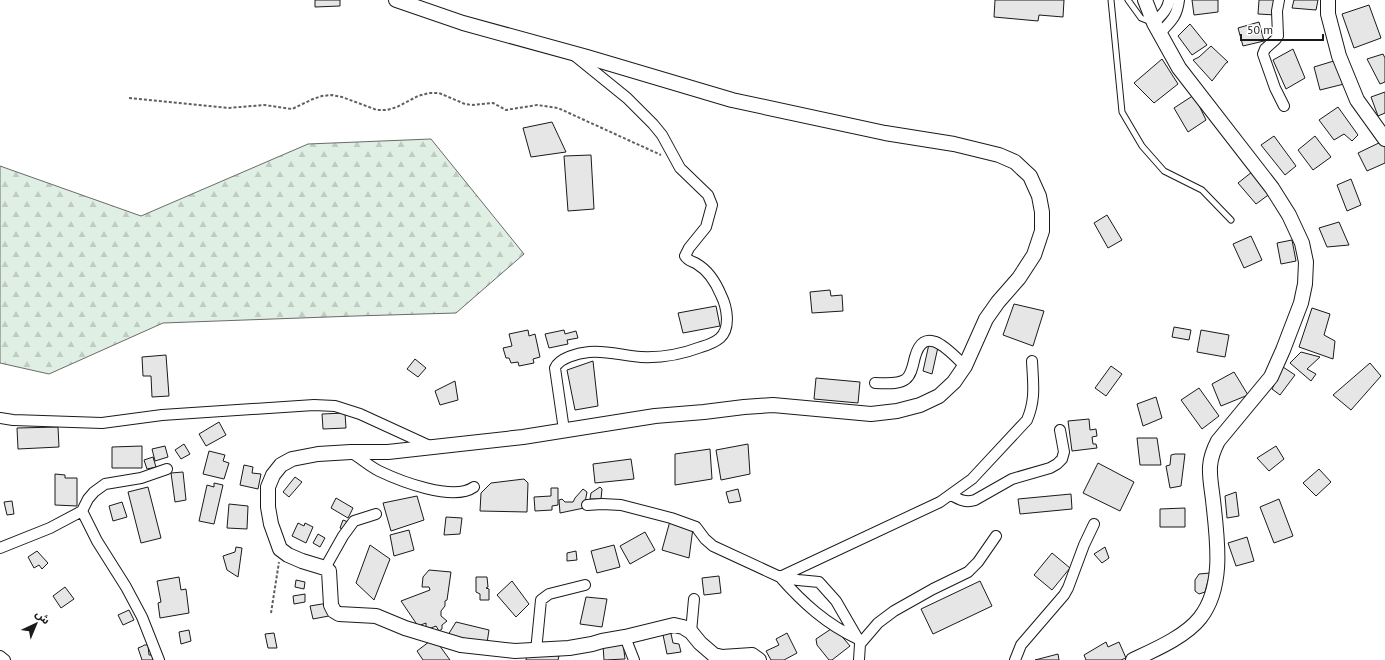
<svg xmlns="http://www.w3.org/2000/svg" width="1385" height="660" viewBox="0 0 1385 660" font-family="'PT Sans','Noto Sans Arabic',sans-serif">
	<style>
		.forest { fill: url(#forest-firs); stroke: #6a6a6a }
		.building { fill: #e6e6e6; stroke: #1a1a1a }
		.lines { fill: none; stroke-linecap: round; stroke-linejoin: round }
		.lane-casing { stroke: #1a1a1a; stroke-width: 7 }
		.street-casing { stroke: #1a1a1a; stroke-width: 12 }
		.secondary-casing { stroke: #1a1a1a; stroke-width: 16 }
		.path { stroke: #5f5f5f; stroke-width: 2; stroke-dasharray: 3 2; stroke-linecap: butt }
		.lane { stroke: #fff; stroke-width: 5 }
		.street { stroke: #fff; stroke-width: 10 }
		.secondary { stroke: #fff; stroke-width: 14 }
	</style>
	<defs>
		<pattern id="forest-firs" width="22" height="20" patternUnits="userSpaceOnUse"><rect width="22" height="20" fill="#e0efe3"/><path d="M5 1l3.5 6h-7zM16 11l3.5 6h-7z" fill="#c0ccc2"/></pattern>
	</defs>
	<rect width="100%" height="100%" fill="#fff"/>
	<path class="forest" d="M431 139 524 254 456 313 355 316 163 323 49 374 0 363V166L141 216 308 144Z"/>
	<path class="building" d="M315 0H340V6L315 7Z
		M995 0H1064L1063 17 1039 15 1038 21 994 17Z
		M1192 0H1218V12L1194 15Z
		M1259 0H1277L1276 15 1258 14Z
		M1294 0H1318L1316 10 1292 8Z
		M1369 5 1381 38 1354 48 1342 14Z
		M1259 22 1264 41 1243 46 1238 28Z
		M1190 24 1207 45 1192 55 1178 36Z
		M1211 46 1228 62 1226 63 1212 81 1193 60 1199 57Z
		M1293 49 1305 78 1286 89 1273 60Z
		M1383 54 1385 58V82L1380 84 1367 59Z
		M1162 59 1178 84 1154 103 1134 83Z
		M1337 60 1344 84 1320 90 1314 67Z
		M1385 92V113L1378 116 1371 97Z
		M1194 95 1206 120 1188 132 1174 108Z
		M1338 107 1358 135 1352 141 1344 134 1334 140 1319 120Z
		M552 122 566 152 531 157 523 128Z
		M1274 136 1296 166 1285 175 1261 145Z
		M1315 136 1331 157 1313 170 1298 150Z
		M1383 141 1385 146V163L1367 171 1358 153Z
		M591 155 594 209 568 211 564 156Z
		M1252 172 1271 193 1256 204 1238 183Z
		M1351 179 1361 205 1347 211 1337 185Z
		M1107 215 1122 240 1108 248 1094 223Z
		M1339 222 1349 245 1327 247 1319 228Z
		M1251 236 1262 260 1244 268 1233 244Z
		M1292 240 1296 261 1281 264 1277 243Z
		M830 290 831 296 842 295 843 311 812 313 810 292Z
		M1014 304 1044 311 1033 346 1003 335Z
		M716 306 720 326 683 333 678 313Z
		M1312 308 1330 314 1324 335 1335 341 1333 359 1299 347Z
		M1174 327 1191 330 1189 340 1172 337Z
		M528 330 529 336 535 334 540 357 533 359 534 363 519 366 518 362 511 363 509 358H506L503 348 512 346 509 334Z
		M564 330 565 334 576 331 578 338 567 340 568 344 549 348 545 334Z
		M1201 330 1229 335 1225 357 1197 352Z
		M929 344 938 347 932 374 923 371Z
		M1301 352 1320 357 1307 369 1316 374 1311 381 1290 363Z
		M166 355 169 396 152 397 151 376H143L142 357Z
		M415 359 426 368 418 377 407 369Z
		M593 361 598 406 575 410 567 370Z
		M1370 363 1381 376 1351 410 1333 395Z
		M1111 366 1122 374 1106 396 1095 388Z
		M1283 367 1295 375 1280 395 1272 389Z
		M1234 372 1248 395 1221 406 1212 384Z
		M816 378 860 382 858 403 814 399Z
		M455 381 458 400 440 405 435 391Z
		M1199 388 1219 416 1202 429 1181 400Z
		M1156 397 1162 418 1143 426 1137 404Z
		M345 413 346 428 323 429 322 414Z
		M1089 419 1090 430 1096 429 1097 436 1092 437 1093 444H1096L1097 448 1072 451 1068 421Z
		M219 422 226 435 206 446 199 434Z
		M58 427 59 447 18 449 17 428Z
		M1137 438H1157L1161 465H1140Z
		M184 444 190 454 181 459 175 450Z
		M748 444 750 474 721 480 716 450Z
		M142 446V468H112V447Z
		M165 446 168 457 155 461 152 449Z
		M1276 446 1284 459 1269 471 1257 458Z
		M710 449 712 479 675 485V454Z
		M209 451 225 455 223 461 229 463 224 479 203 474Z
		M1175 454H1185L1181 486 1170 488 1166 466 1170 465 1171 455Z
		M153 457 156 467 147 469 144 460Z
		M631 459 634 479 595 483 593 464Z
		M1098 463 1134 482 1120 511 1083 493Z
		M244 465 253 467 252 473 261 474 258 489 240 485Z
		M1319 469 1331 482 1316 496 1303 483Z
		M183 472 186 500 175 502 171 473Z
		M55 474 65 475V478H77V506L55 505Z
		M295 477 302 482 289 497 283 492Z
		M524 479 528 483 527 512 480 511 481 493 491 483Z
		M214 483 223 485 214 524 199 521 207 485 214 487Z
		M148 487 161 538 141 543 128 492Z
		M600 487 602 489 601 499H590L591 493Z
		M551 488H558V505L552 506V510L535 511 534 497 551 496Z
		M583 489 587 492 584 508 560 513 559 500 562 499 565 502H573L575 498Z
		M738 489 741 501 729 503 726 492Z
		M1236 492 1239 516 1227 518 1225 496Z
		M1071 494 1072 509 1020 514 1018 499Z
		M417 496 424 520 391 531 383 503Z
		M336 498 353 508 348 518 331 508Z
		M1279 499 1293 536 1274 543 1260 507Z
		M12 501 14 514 7 515 4 502Z
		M122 502 127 517 113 521 109 506Z
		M229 504 248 506 247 529 227 528Z
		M1185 508V527H1160V509Z
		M446 517 462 518 460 534 444 535Z
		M343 520 348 522 345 530 340 528Z
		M670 521 693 528 689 558 662 550Z
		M298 523 304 526 305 523 313 527 306 543 292 536Z
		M409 530 414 550 394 556 390 535Z
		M645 532 655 550 630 564 620 546Z
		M318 534 325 538 320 547 313 543Z
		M1247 537 1254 561 1236 566 1228 543Z
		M370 545 390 559 374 600 356 583Z
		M614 545 620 567 597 573 591 551Z
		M236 547 242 548 238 577 227 570 223 556 235 552Z
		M1105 547 1109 558 1102 563 1094 554Z
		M37 551 48 563 42 569 39 565 34 568 28 557Z
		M576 551 577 560 567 561V553Z
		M1052 553 1070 568 1052 590 1034 575Z
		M429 570 451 572 447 600 445 601V606L441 611V616L447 621 442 625V629L439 631 436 626 426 630V623L418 626 401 601 430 590 429 587H422L423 577Z
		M1210 573 1205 592 1199 594 1195 591V580L1199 574Z
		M719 576 721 593 704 595 702 578Z
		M179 577 181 590 186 589 189 613 160 618 158 603 161 602 157 581Z
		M476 577H487L488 587 486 588 489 589V600H480V594L476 592Z
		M296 580 305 582 304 589 295 587Z
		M512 581 529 604 516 617 497 595Z
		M980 581 992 606 933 634 921 609Z
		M65 587 74 599 61 608 53 596Z
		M305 594V602L294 604 293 596Z
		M586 597 607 599 602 627 580 624Z
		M328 603 334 615 313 619 310 606Z
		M129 610 134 620 123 625 118 615Z
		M456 622 489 630 487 643 448 635Z
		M834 627 850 646 832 660H829L817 645 816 639Z
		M670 629 673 643 679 644 681 652 667 654 662 630Z
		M189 630 191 641 181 644 179 632Z
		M274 633 277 648H268L265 634Z
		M787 633 797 653 784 660H771L766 651 779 645 776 639Z
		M434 638 450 660H423L417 651Z
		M1106 642 1108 647 1119 642 1126 658 1121 660H1086L1084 655Z
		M623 643 625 659 604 660 603 645Z
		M144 645H148L149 655H153V660H142L138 648 143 646Z
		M527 653 559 656 558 660H526Z
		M1058 654 1059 660H1035Z"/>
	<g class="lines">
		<g class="lane-casing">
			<path id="lane" d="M1111 0 1122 112 1142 146 1164 171 1202 190 1231 220
				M1128 0 1141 18 1151 22"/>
		</g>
		<g class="street-casing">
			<path id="street" d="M1279 0 1277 11 1278 36 1276 39 1265 49 1263 54 1275 88 1284 106
				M1154 23C1161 15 1168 10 1169 0
				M1160 33C1171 21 1177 17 1179 0
				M875 383C885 383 898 385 906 379 912 374 913 364 915 357 925 321 952 354 965 366
				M0 418 13 420 102 423 162 415 314 405 335 406 360 414 432 447
				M564 430 555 368C559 358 578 353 589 352 606 350 624 356 641 357 663 358 680 355 701 347 708 345 714 343 720 338 731 328 727 307 721 295 716 283 709 271 697 264 692 261 688 261 685 256L689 248 706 227 712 205 708 195 680 168 662 135 653 124 627 98 574 55
				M351 452C360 458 369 466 379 471 400 481 453 502 474 487
				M951 495C960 500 966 503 975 500L1012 479 1050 468 1057 464 1062 459 1064 452 1060 430
				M587 505 602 504 621 505 671 518 696 527 705 539 713 546 780 577 798 580 819 582 836 601 858 639
				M82 511 97 541 126 587 142 617 159 660
				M0 548 50 528 82 511 88 499 94 492 105 484 141 478 167 469
				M325 568 343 536 354 521 376 514
				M691 632 694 599
				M625 637 634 660
				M858 639C826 624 803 603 780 577L940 502 972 479 1027 420C1036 399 1033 383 1032 361
				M536 651 541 600 549 594 585 585
				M0 656 5 660
				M859 660 860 644 878 623 894 611 933 589 968 572 978 562 996 536
				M1015 660 1021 645 1064 595 1068 588 1084 545 1094 524"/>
		</g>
		<g class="secondary-casing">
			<path id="secondary" d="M396 0 463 23 587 57 732 100 885 133 954 144 999 155 1015 162 1030 176 1039 196 1042 212V231L1034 255 1019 278 998 302 986 319 965 366 954 382 939 396 920 405 897 411 871 414 773 405 744 407 704 412 655 416 523 437 388 452H351L318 454 292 459 281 465 273 475 268 487V507L271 524 280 549 288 555 302 561 325 568 329 571 331 605 334 611 339 614 376 616 405 628 461 645 515 651 569 648 592 644 602 641 625 637 674 625 683 627 691 632 700 643 714 655 722 657 752 655 759 660
				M1328 0V14L1339 56 1357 100 1385 139
				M1133 660C1154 650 1185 637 1200 618 1225 586 1217 538 1213 500 1210 475 1206 464 1218 441L1271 377 1283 350 1301 303 1305 284 1306 262 1302 243 1289 215 1272 188 1179 68 1154 23 1145 0"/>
		</g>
		<path class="path" d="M129 98 228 108 264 105 292 109 313 99 322 96 332 95 342 97 377 110H387L397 107 418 96 429 93H439L465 104 473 105 493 103 506 110 537 105 558 108 661 155
			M271 613 279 562"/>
		<use href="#lane" class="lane"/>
		<use href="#street" class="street"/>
		<use href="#secondary" class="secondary"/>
	</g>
	<g transform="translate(36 624) rotate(44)" stroke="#ffffff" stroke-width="3" paint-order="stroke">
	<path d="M0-3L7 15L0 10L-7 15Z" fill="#1a1a1a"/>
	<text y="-6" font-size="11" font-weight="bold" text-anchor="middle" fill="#1a1a1a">ش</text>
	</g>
	<path d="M1241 34v6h82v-6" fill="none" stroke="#1a1a1a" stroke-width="2"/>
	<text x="1247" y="34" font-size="12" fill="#1a1a1a" stroke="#ffffff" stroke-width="3" paint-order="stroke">50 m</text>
</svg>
